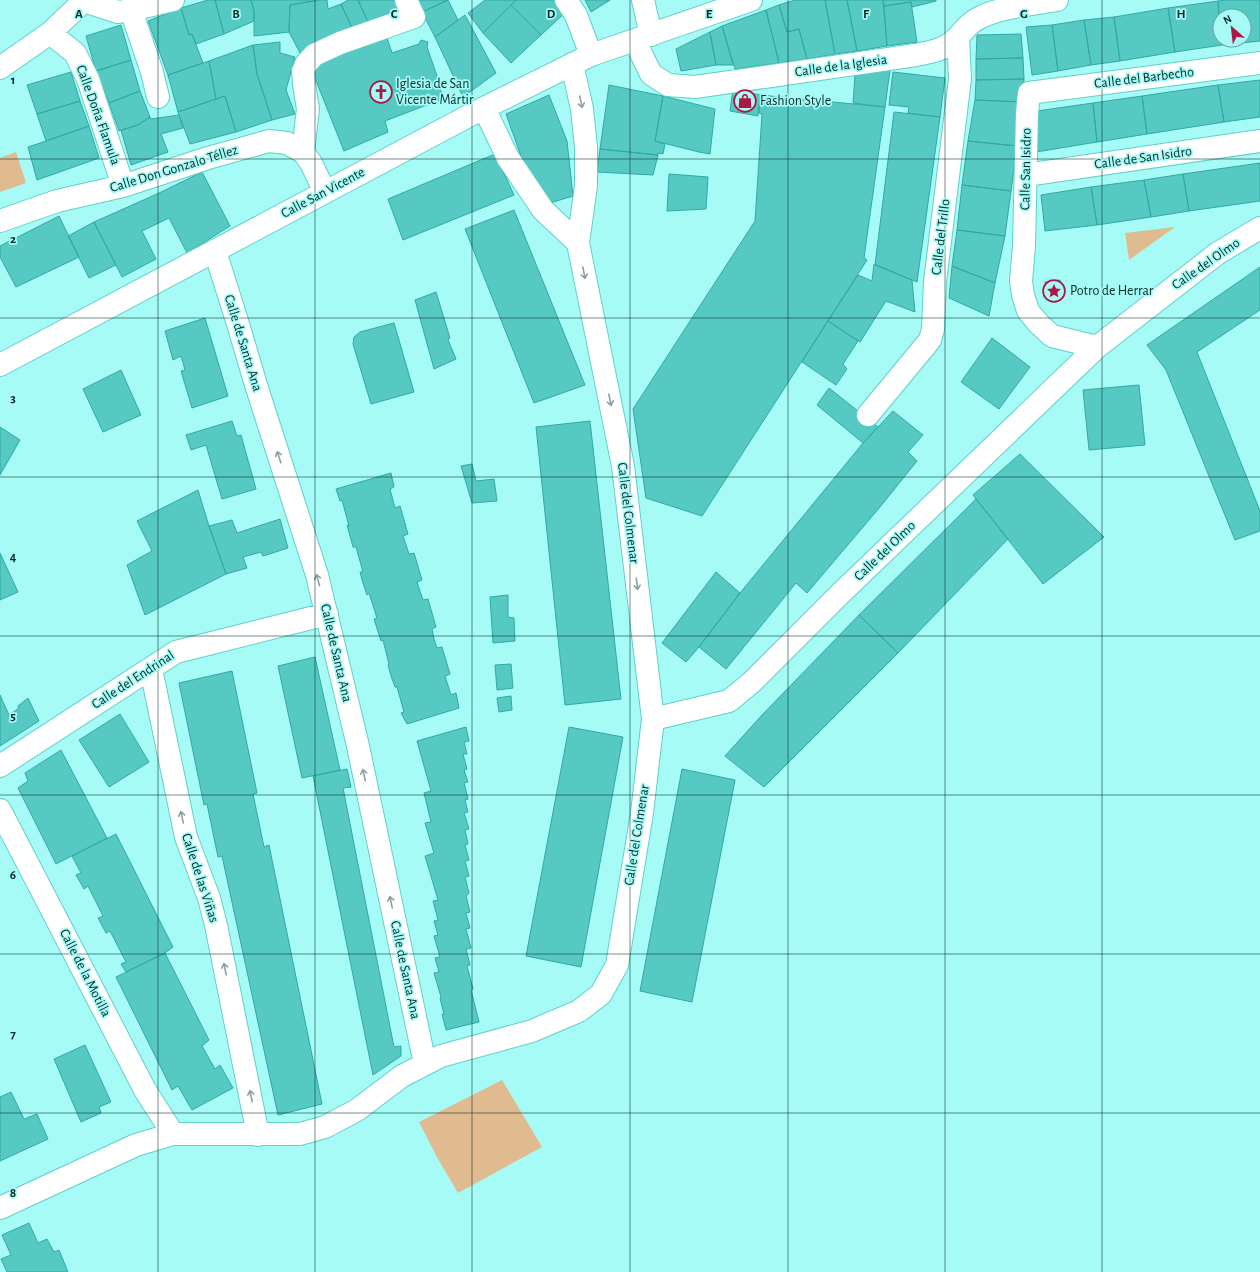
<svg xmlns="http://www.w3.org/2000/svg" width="1260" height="1272" viewBox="0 0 1260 1272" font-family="'Alegreya Sans',sans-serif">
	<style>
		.green { fill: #e0bb90 }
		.building { fill: #57c9c3; stroke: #31a9a4 }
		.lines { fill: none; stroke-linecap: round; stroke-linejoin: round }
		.pedestrian-casing { stroke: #60d0ca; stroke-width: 24 }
		.minor-casing { stroke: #60d0ca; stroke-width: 24 }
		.tertiary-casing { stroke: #60d0ca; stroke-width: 24 }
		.pedestrian { stroke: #fff; stroke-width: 22 }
		.minor { stroke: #fff; stroke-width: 22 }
		.tertiary { stroke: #fff; stroke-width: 22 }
		.oneway { stroke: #8fa09f }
		.grid { fill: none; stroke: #062c2a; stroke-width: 1; stroke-opacity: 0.55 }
		.labels { text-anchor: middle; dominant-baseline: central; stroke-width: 3.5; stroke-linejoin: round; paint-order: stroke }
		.street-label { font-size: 14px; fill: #062c2a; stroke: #a7fbf6 }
		.poi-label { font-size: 14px; fill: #062c2a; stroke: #a7fbf6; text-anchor: start }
		.grid-label { font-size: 13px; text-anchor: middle; font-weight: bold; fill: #062c2a; stroke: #a7fbf6; stroke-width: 3.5; stroke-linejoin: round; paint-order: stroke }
	</style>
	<rect width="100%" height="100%" fill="#a7fbf6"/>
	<path class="green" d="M16 152 26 183 0 192V158Z
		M1175 227 1129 260 1125 233Z
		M502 1080 542 1147 458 1193 438 1159 419 1122Z"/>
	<path class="building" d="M208 0H215L224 34 196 44 192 34 189 35 181 8Z
		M215 0H251L254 11V21L224 34Z
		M251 0H319L290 5 289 32 254 36V11Z
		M319 0H327L328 9 341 4 352 28 300 53 289 32 290 5Z
		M348 0H358L368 22 352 28 341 4Z
		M358 0H394L399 9 368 22Z
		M416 0H448L422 12Z
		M448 0 458 20 435 37 422 12Z
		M485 0H516L483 33 468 13Z
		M516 0H554L567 11 541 35 511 5Z
		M585 0H610L591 12Z
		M795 0H825L835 54 807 59 799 29 787 32 779 5Z
		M825 0H847L857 51 835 54Z
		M847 0H883L887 46 857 51Z
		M883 0H936V1L912 7 911 2 884 6Z
		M1226 0H1260V41L1222 45 1221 40H1244V16H1220V28L1218 1Z
		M1218 1 1220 40H1221L1222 45 1175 52 1168 8Z
		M911 2 917 42 887 46 884 6Z
		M511 5 541 35 511 63 483 33Z
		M779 5 787 32 799 29 807 59 779 63 766 10Z
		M181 8 189 35 192 34 203 63 168 75 148 21Z
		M1168 8 1175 52 1120 61 1114 17Z
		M766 10 779 63 735 69 722 26Z
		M465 15 496 73 463 97 435 37Z
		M1114 17 1120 61 1091 65 1084 20Z
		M1084 20 1091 65 1058 71 1052 25Z
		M121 25 131 60 96 71 86 36Z
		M1052 25 1058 71 1032 75 1026 27Z
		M722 26 733 65H716L710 32Z
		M710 32 716 65 681 71 676 49Z
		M1021 34 1023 58 976 59 977 35Z
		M386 35 392 53 419 44 421 40 428 42 427 47 437 76 441 78 438 86 445 98 385 121 388 132 344 151 309 63Z
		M280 42V53L295 57 286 90 295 114 272 120 257 74 253 45Z
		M253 45 257 74 272 120 236 132 225 96 216 99 209 61Z
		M1023 58 1024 79 976 80V59Z
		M131 60 140 91 109 103 96 71Z
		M209 61 216 99 178 112 168 75Z
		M890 70 885 107 853 103 855 75Z
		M71 72 80 101 37 114 27 85Z
		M893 72 945 78 940 117 908 113 909 107 889 105Z
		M1024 79 1023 102 975 100 976 80Z
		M1260 80V117L1224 122 1218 85Z
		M609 85 663 96 655 141 665 144 663 154 658 153V155L600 149Z
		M1218 85 1224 122 1147 134 1142 96Z
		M733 89 760 95 758 116 730 111Z
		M140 91 150 117 138 125 119 131 109 103Z
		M549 95 567 141 573 196 550 203 522 159 506 114Z
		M760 95 885 107 864 258 867 260 702 516 646 498 633 409 755 221 762 114 759 113Z
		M225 96 236 132 190 144 178 112Z
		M663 96 715 109 710 154 699 152 655 141Z
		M1142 96 1147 134 1097 142 1093 103Z
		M975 100 1023 102 1017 146 968 141Z
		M80 101 89 126 46 141 37 114Z
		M1093 103 1097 142 1036 152 1030 112Z
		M894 112 940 117 917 282 875 265Z
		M179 115 183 128 161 134 168 152 131 165 121 130 138 125 150 117 151 119Z
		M89 126 99 158 37 180 28 147 46 141Z
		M968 141 1017 146 1011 191 962 185Z
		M600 149 658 155 653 175 597 172Z
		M495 154 514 195 403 240 388 199Z
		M1260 163V201L1189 211 1183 174Z
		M202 172 230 226 187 253 169 218 142 231 156 259 122 277 94 222 157 194Z
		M669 174 708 177 706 209 667 211Z
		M1183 174 1189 211 1151 217 1144 180Z
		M1144 180 1151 217 1097 225 1091 187Z
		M962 185 1011 191 1005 236 957 230Z
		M1091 187 1097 225 1045 231 1041 195Z
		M514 210 585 385 534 403 465 229Z
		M59 216 79 257 16 287 0 257V246Z
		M94 222 116 265 89 278 68 236Z
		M957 230 1005 236 995 283 952 266Z
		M874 264 912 280 915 312 886 301 860 342 828 321 858 275 872 281Z
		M952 266 995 283 989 316 949 298Z
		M1260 267V310L1197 352 1260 511V531L1235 540 1166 370 1147 345Z
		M1060 280 1063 297 1048 300 1045 282Z
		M436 292 450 338 448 340 456 359 434 369 415 300Z
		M205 318 228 396 192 408 181 371 185 370 181 356 173 360 165 331Z
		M828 321 858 341 843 364 847 369 836 385 802 362Z
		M394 323 414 392 371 404 353 344 354 337 360 332Z
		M992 338 1030 367 999 409 961 382Z
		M121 370 141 415 103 432 83 389Z
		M1139 385 1145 445 1089 450 1083 390Z
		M829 388 878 427 863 443 817 405Z
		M893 411 923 435 908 452 917 461 880 507 807 593 796 583 726 669 699 647 740 593 863 443Z
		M232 421 237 436 241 435 256 489 222 499 206 445 191 450 186 435Z
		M590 421 621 699 565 705 536 427Z
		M0 427 20 440 0 475Z
		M1020 454 1104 537 1043 584 973 495Z
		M472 464 476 481 494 479 497 501 472 503 461 466Z
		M391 473 394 487 390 489 395 508 400 506 408 534 403 536 409 554 414 553 422 580 417 582 423 600 428 599 436 627 432 629 434 639 437 648 442 647 450 674 445 676 451 695 456 693 459 708 407 724 401 713 404 712 397 687H395L391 676 388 665 389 664 383 640 381 641 374 619 377 618 369 593 367 595 363 583 360 572H363L356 547H353L347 525 349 526 342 500 340 501 336 489Z
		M198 490 209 526 226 574 145 615 127 565 152 551 137 521Z
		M976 499 1008 539 898 653 859 615Z
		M280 519 288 548 263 556 261 552 243 557 247 568 226 574 209 526 232 520 237 533Z
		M0 553 18 592 0 600Z
		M716 572 740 593 699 647 686 662 662 643Z
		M508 595V617L514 618 515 641 493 643 490 597Z
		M859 615 898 653 764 787 725 756 762 715Z
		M315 657 340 770 302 778 278 666Z
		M511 664 513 688 497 690 495 665Z
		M232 671 257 793 253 794 264 847 269 845 322 1104 278 1115 222 856 218 857 207 804 204 805 179 683Z
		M0 695 9 715 19 708 18 706 28 698 39 721 0 746Z
		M511 696 512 710 499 712 497 698Z
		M120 714 149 762 109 787 79 740Z
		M466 727 469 741 464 742 467 754H463L467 769 464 770 468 782 464 783 468 799 465 800 468 812 464 813 469 829 465 830 468 844 465 845 469 860 465 861 469 876 465 877 469 893 466 896 470 912 466 913 470 928 466 929 471 948 466 949 470 965 467 966 473 989 471 990 479 1022 446 1030 442 1014H444L440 998 441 997 434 973 439 972 435 958 440 957 434 936 438 935 434 921 438 920 433 901 438 900 425 856 434 853 425 823 431 822 424 793 431 791 417 741Z
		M569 727 623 737 581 967 526 956Z
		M61 750 107 838 56 864 18 788 28 781 25 773Z
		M347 769 351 787 343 788 394 1047 401 1046V1056L373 1075 313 776Z
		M682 769 735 780 692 1002 640 991Z
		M116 834 173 947 165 953 126 972 121 964 126 962 110 931 106 933 98 918 103 916 88 886 84 889 76 875 81 873 72 856Z
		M165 953 209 1040 202 1046 215 1069 220 1065 233 1088 192 1110 178 1086 172 1090 116 977Z
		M85 1045 111 1102 99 1107 101 1113 81 1122 54 1059Z
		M11 1092 24 1119 37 1114 48 1139 0 1161V1097Z
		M29 1223 38 1243 47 1239 54 1252 59 1250 68 1272H7L1 1259 11 1255 2 1235Z"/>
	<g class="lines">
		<g class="pedestrian-casing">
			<path id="pedestrian" d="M484 108 508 158
				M303 152 308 109 304 84 303 71 306 64 314 55 340 43 414 17 406 0"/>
		</g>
		<g class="minor-casing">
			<path id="minor" d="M566 0 576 15 591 55
				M643 0 651 35
				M84 1 118 12 131 10 173 0
				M131 10 152 72 158 97
				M50 33 75 53 88 79 123 186
				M635 41 651 74 668 85 695 87 916 55C932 52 947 49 958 37 966 29 967 24 979 18 1000 7 1033 4 1057 0
				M0 68 50 33 85 0
				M508 158 543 210 578 243
				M1026 175 1260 141
				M0 221 57 201 123 186 208 158 269 141 287 143 303 152 311 163 325 192
				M215 251 238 324 256 385 317 575 358 746 425 1064
				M1097 347 1052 336 1039 324 1028 311 1023 295 1021 281 1024 246 1027 113 1029 93 1260 63
				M868 415 930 340 933 329 935 282 960 79 958 37
				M151 669 186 837 209 898 216 925 258 1135
				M653 719 729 701 752 682 839 595 1097 347 1218 253 1260 228
				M0 766 176 652 327 614
				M0 810 145 1090 173 1134
				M0 1208 136 1145 173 1134H300L325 1127 357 1110 402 1076 441 1056 532 1031 579 1011 601 994 617 965 642 813 653 719 623 466 578 243 586 186V147L582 109 572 64"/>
		</g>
		<g class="tertiary-casing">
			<path id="tertiary" d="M0 365 476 112 591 55 751 0"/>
		</g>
		<use href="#pedestrian" class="pedestrian"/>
		<use href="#minor" class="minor"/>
		<use href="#tertiary" class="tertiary"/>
	</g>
	<defs><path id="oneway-shaft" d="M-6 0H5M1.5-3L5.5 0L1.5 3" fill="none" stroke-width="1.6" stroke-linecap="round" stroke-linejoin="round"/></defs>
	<g class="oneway">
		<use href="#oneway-shaft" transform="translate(581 102) rotate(78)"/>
		<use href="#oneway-shaft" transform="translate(584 273) rotate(79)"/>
		<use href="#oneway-shaft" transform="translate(610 400) rotate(79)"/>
		<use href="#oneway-shaft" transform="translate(279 457) rotate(-108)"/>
		<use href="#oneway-shaft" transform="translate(318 580) rotate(-105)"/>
		<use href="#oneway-shaft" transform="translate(637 584) rotate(83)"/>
		<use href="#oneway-shaft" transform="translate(364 775) rotate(-102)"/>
		<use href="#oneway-shaft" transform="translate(182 817) rotate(-103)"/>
		<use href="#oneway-shaft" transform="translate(391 902) rotate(-102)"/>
		<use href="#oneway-shaft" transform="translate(225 969) rotate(-101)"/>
		<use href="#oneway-shaft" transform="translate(251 1096) rotate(-101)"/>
	</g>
	<path class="grid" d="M158 0V1272M315 0V1272M472 0V1272M630 0V1272M788 0V1272M945 0V1272M1102 0V1272M0 159H1260M0 318H1260M0 477H1260M0 636H1260M0 795H1260M0 954H1260M0 1113H1260"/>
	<defs>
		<g id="church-ring" transform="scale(1.15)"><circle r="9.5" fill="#a7fbf6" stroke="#ab1746" stroke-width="1.5"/><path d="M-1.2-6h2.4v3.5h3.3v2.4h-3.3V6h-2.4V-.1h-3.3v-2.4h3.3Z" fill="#ab1746"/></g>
		<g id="shop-ring" transform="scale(1.15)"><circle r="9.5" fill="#a7fbf6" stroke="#ab1746" stroke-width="1.5"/><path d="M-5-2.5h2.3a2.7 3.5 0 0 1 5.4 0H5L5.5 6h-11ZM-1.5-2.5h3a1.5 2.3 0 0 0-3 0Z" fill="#ab1746"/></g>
		<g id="sight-ring" transform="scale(1.15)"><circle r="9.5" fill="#a7fbf6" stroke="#ab1746" stroke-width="1.5"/><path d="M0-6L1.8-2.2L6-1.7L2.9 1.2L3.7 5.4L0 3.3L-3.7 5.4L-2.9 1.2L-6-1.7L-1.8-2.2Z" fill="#ab1746"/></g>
	</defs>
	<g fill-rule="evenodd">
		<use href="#church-ring" x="381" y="92"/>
		<use href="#shop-ring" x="745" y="101"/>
		<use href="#sight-ring" x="1054" y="291"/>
	</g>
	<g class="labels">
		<g class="street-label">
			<text transform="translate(841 66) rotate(-8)">Calle de la Iglesia</text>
			<text transform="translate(1144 78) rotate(-7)">Calle del Barbecho</text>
			<text transform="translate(98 115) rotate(70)">Calle Doña Flamula</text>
			<text transform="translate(1143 158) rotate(-8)">Calle de San Isidro</text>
			<text transform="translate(174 169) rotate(-17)">Calle Don Gonzalo Téllez</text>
			<text transform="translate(1026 169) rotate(-89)">Calle San Isidro</text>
			<text transform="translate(323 193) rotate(-28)">Calle San Vicente</text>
			<text transform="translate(941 237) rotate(-83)">Calle del Trillo</text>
			<text transform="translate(1206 264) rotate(-35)">Calle del Olmo</text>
			<text transform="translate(243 343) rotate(73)">Calle de Santa Ana</text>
			<text transform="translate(628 513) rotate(83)">Calle del Colmenar</text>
			<text transform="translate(885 551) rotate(-44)">Calle del Olmo</text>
			<text transform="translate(336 653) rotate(77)">Calle de Santa Ana</text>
			<text transform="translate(133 680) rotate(-33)">Calle del Endrinal</text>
			<text transform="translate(637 835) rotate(-81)">Calle del Colmenar</text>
			<text transform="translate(200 878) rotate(72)">Calle de las Viñas</text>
			<text transform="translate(405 970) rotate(78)">Calle de Santa Ana</text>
			<text transform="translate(85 973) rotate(63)">Calle de la Motilla</text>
		</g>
		<g class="poi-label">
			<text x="396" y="84">Iglesia de San<tspan x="396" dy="16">Vicente Mártir</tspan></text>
			<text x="760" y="101">Fashion Style</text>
			<text x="1070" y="291">Potro de Herrar</text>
		</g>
	</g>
	<g class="grid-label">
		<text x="79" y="18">A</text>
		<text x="236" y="18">B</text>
		<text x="394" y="18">C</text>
		<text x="551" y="18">D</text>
		<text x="709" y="18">E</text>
		<text x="866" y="18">F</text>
		<text x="1024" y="18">G</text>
		<text x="1181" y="18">H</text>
		<text x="13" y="84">1</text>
		<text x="13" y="243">2</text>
		<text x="13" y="402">3</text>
		<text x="13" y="561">4</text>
		<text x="13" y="720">5</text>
		<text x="13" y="879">6</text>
		<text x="13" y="1038">7</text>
		<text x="13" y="1197">8</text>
	</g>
	<g transform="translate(1232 28) rotate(332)"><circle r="19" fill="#a7fbf6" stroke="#67a8a4"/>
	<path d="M0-3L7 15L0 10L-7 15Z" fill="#ab1746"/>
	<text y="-6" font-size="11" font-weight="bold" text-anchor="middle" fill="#062c2a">N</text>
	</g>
</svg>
